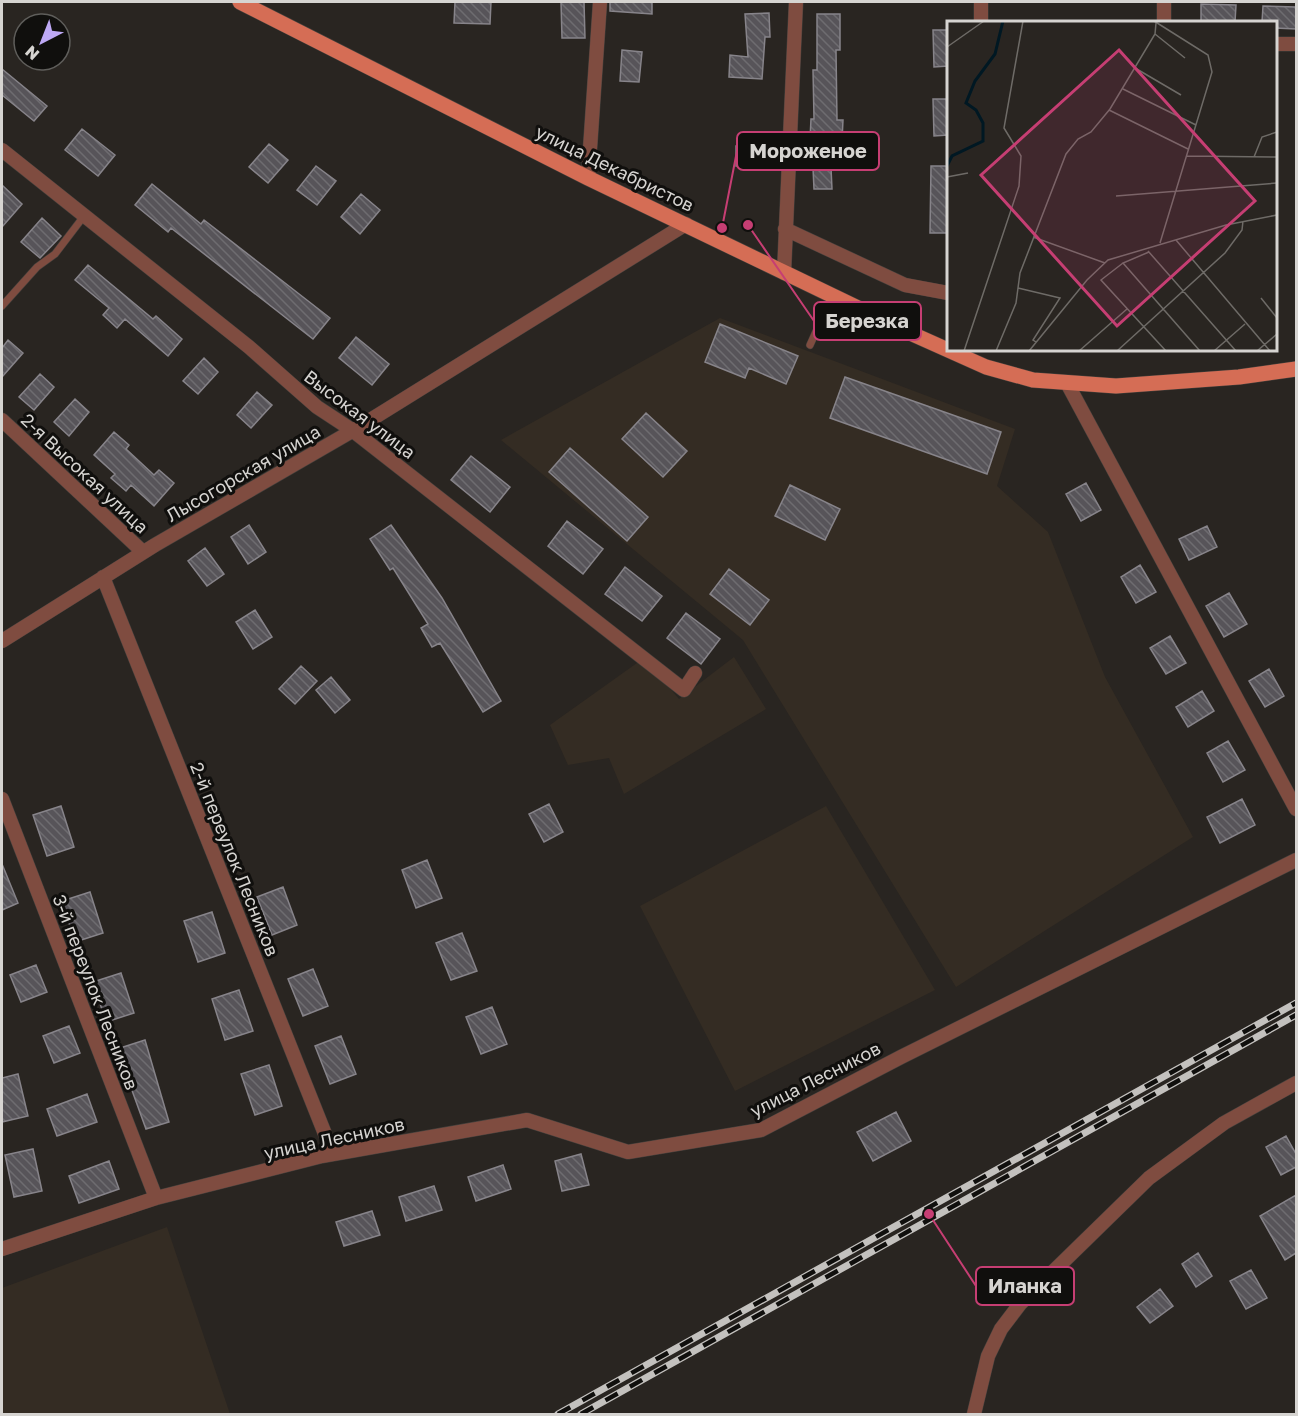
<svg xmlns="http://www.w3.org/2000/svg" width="1298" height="1416" viewBox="0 0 1298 1416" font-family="'Golos Text',sans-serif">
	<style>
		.built { fill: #342c23 }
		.building { fill: url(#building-back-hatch); stroke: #87848a; stroke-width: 1.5 }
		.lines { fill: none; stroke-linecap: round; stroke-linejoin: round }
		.lane-casing { stroke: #45413d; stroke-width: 8 }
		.street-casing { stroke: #45413d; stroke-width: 15 }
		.primary-casing { stroke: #45413d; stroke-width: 16 }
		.lane { stroke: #7f4c40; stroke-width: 7 }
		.street { stroke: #7f4c40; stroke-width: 14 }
		.primary { stroke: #d56d55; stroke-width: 15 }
		.rail-casing { stroke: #c3c1be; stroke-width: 7 }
		.rail { stroke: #100f0d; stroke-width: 4.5; stroke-dasharray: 14; stroke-linecap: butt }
		.labels { text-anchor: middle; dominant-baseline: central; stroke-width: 6; stroke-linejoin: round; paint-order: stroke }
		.street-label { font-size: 18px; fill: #d6d4d1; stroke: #100f0d }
		.inset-river { fill: none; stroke: #001823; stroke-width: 3 }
		.inset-road { fill: none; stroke: #6e6b67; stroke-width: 1.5 }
		.view { fill: #c63e73; fill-opacity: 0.15; stroke: #c63e73; stroke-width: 3 }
		.inset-edge { fill: none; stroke: #d6d4d1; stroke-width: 3 }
		.leader { fill: none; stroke: #c63e73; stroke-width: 2 }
		.callout-dot { fill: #c63e73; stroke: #100f0d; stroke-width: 2 }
		.callout { fill: #100f0d; stroke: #c63e73; stroke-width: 2 }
		.callout-label { font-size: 20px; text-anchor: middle; font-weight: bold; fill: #d6d4d1 }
	</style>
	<defs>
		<pattern id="building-back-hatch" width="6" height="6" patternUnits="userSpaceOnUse" patternTransform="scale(1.5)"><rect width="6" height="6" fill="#575459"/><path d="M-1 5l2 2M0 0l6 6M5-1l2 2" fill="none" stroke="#6e6c70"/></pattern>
	</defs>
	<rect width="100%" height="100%" fill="#292521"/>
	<path class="built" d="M720 318 1015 429 997 486 1048 532 1105 677 1193 837 956 987 743 640 501 440Z
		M734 657 766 709 624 794 609 758 568 765 550 725 644 658 679 699Z
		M826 806 935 990 735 1091 640 906Z
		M167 1227 230 1414H2V1288Z"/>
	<path class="building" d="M455 2H491L490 24 454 23Z
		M561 2H584L585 38H562Z
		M610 2H652V14L610 11Z
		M1201 4 1236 5 1235 22H1201Z
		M1263 6 1296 7V29L1275 28V22H1262Z
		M769 13 770 37H765L762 79 729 77 730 55 748 57 745 14Z
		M817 14H840V50H836L837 120H843L842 141 810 139 811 119H814L813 70H817Z
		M933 30H948V66L934 67Z
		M622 50 642 52 639 82 620 81Z
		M2 69 47 106 34 121 2 95Z
		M933 99H948V135L934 136Z
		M82 129 115 155 98 176 65 150Z
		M269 144 288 160 268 183 249 167Z
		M736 146H767V166H736Z
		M316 166 336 181 317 205 297 190Z
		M931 166H948V233H930Z
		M813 168H831L832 189H814Z
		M152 184 201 224 204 220 330 318 313 339 171 228 168 232 135 205Z
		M2 185 22 204 2 227Z
		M361 194 380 210 360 234 341 217Z
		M42 218 61 236 40 258 21 242Z
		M88 265 153 319 156 316 182 339 168 356 125 319 117 328 103 315 109 308 75 280Z
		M720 324 798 356 786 384 749 368 745 378 705 362Z
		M356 337 389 364 372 385 339 358Z
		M8 340 23 353 2 377V348Z
		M204 358 218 372 198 394 183 381Z
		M40 374 54 387 34 410 19 397Z
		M845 377 1001 432 987 474 830 418Z
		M257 392 272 405 251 428 237 415Z
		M75 399 89 412 69 436 54 422Z
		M646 413 687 451 663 477 622 439Z
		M114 432 129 445 126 449 154 475 159 470 174 483 154 506 131 485 126 491 111 478 115 474 94 455Z
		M570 448 648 517 627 541 549 472Z
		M471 456 510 487 490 512 451 480Z
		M1086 483 1101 510 1081 521 1066 494Z
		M790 485 840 509 825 540 775 516Z
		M567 521 603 549 583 574 548 546Z
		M249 525 266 552 248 564 231 537Z
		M391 525 442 598 501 701 483 712 440 643 432 647 421 628 428 624 393 568 390 570 370 539Z
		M1207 526 1217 547 1189 560 1179 539Z
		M205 548 224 574 207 586 188 561Z
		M1140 565 1156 592 1136 603 1121 577Z
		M625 567 662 596 642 621 605 594Z
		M729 569 769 600 750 625 710 594Z
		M1229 593 1247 624 1224 637 1206 606Z
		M255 610 272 637 253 649 236 622Z
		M686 613 720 639 701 664 667 638Z
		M1170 636 1186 663 1166 674 1150 648Z
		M301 666 317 681 295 704 279 689Z
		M1269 669 1284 696 1265 707 1249 681Z
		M331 677 350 700 335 713 316 690Z
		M1202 691 1214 711 1188 727 1176 707Z
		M1228 741 1245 770 1223 782 1207 753Z
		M1242 799 1255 825 1220 843 1207 817Z
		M549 804 563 832 544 842 529 814Z
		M61 806 74 847 47 856 33 815Z
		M427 860 442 898 416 908 402 870Z
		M2 864 18 903 2 910Z
		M283 887 297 925 272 935 257 897Z
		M90 892 103 933 75 942 62 901Z
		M212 912 225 953 198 962 184 921Z
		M462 933 477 971 451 980 436 943Z
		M36 965 47 992 21 1002 10 975Z
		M313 969 328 1006 303 1016 288 979Z
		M121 973 134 1013 106 1022 93 982Z
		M239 990 253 1031 225 1040 212 999Z
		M492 1007 507 1044 481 1054 466 1017Z
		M69 1026 80 1053 54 1063 43 1036Z
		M341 1036 356 1074 330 1084 315 1046Z
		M145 1040 169 1122 146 1129 117 1049Z
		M269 1065 282 1106 255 1115 241 1074Z
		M18 1074 28 1116 2 1122V1078Z
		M87 1094 97 1122 57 1136 47 1109Z
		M896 1112 911 1141 873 1161 857 1132Z
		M1286 1136 1296 1154V1167L1281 1175 1266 1147Z
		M33 1149 42 1191 14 1197 5 1155Z
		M581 1154 589 1185 562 1191 555 1161Z
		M109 1161 119 1189 79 1203 69 1176Z
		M503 1165 511 1189 476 1201 468 1177Z
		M434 1186 442 1210 406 1221 399 1197Z
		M1296 1195V1253L1285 1260 1260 1216Z
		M372 1211 380 1235 344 1246 336 1222Z
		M1198 1253 1212 1276 1196 1287 1182 1264Z
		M1251 1270 1267 1298 1246 1309 1230 1281Z
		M1160 1289 1173 1306 1150 1323 1137 1307Z"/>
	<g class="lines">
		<g class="lane-casing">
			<path id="lane" d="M2 306 37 267 55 254 84 216
				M810 345 832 296"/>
		</g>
		<g class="street-casing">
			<path id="street" d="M1164 2V22
				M981 22V2
				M1276 44H1296
				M2 150 249 347 317 407 352 430 684 690 695 673
				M588 178 600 2
				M785 229 905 285 948 293
				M784 273 796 2
				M1067 383 1296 809
				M2 420 143 552
				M103 577 333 1154
				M2 641 155 545 359 427 686 224
				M2 799 156 1198
				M2 1249 156 1198 322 1156 527 1120 628 1152 761 1130 901 1057 1296 860
				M974 1414 988 1356 1001 1329 1020 1304 1149 1178 1224 1123 1296 1083"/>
		</g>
		<g class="primary-casing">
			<path id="primary" d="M240 2 588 178 910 333 986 367 1033 380 1116 386 1239 377 1296 369"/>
		</g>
		<use href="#lane" class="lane"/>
		<use href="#street" class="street"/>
		<use href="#primary" class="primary"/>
		<g class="rail-casing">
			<path id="rail" d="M558 1414 1296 1003
				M581 1414 1296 1015"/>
		</g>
		<use href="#rail" class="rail"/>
	</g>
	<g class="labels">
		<g class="street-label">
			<text transform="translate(615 168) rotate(26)">улица Декабристов</text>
			<text transform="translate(360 414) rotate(37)">Высокая улица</text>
			<text transform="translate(85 473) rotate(43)">2-я Высокая улица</text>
			<text transform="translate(243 473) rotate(-30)">Лысогорская улица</text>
			<text transform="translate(235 859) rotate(68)">2-й переулок Лесников</text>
			<text transform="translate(96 992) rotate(69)">3-й переулок Лесников</text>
			<text transform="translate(815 1079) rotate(-27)">улица Лесников</text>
			<text transform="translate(334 1138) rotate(-12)">улица Лесников</text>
		</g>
	</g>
	<g transform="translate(947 21)">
		<rect width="330" height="330" fill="#292521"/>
		<path class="inset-river" d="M0 145 5 135 36 120V102L29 89 19 82 28 60 48 33 56 0"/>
		<path class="inset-road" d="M207 0 261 34 265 51 213 222M208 13 238 37M0 26 37 0M188 47 234 74M176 68 249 104M162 89 241 128M240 135 330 136M307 136 315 116 330 111M0 156 21 152M169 175 330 162M86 216 158 242M229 219 323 330M201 230 289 330M202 231 176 242 253 330M176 242 154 259 219 330M71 267 113 277 86 319 89 321M314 277 330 297M17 330 72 165 74 135 57 107 76 0M49 330 69 282 73 252 119 133 131 118 144 111 163 88 208 13 209 2M82 330 140 259 161 239 279 204 330 194M132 330 180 288M170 330 278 232 295 209 296 200M267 330 298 303M310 330 330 313"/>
		<path class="view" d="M172 29 308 180 170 305 34 154Z"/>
		<rect width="330" height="330" class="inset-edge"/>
	</g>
	<path class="leader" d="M722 228L737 151M748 225L814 321M929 1214L976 1286"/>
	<g class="callout-dot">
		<circle cx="722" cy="228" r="6"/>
		<circle cx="748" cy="225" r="6"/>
		<circle cx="929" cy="1214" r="6"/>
	</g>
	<g class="callout">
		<rect x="737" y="132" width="142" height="38" rx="6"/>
		<rect x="814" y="302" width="107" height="38" rx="6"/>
		<rect x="976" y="1267" width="98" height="38" rx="6"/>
	</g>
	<g class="callout-label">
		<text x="808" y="158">Мороженое</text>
		<text x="867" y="328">Березка</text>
		<text x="1025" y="1293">Иланка</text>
	</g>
	<rect width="1298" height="1416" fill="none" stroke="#d6d4d1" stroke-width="6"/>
	<g transform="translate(42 42) rotate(222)"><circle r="28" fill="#100f0d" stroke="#5f5e5b" stroke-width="1.5"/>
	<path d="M0-4.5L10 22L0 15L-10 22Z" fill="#bea9f5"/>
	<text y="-9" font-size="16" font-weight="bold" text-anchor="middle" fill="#d6d4d1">N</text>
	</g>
</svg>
